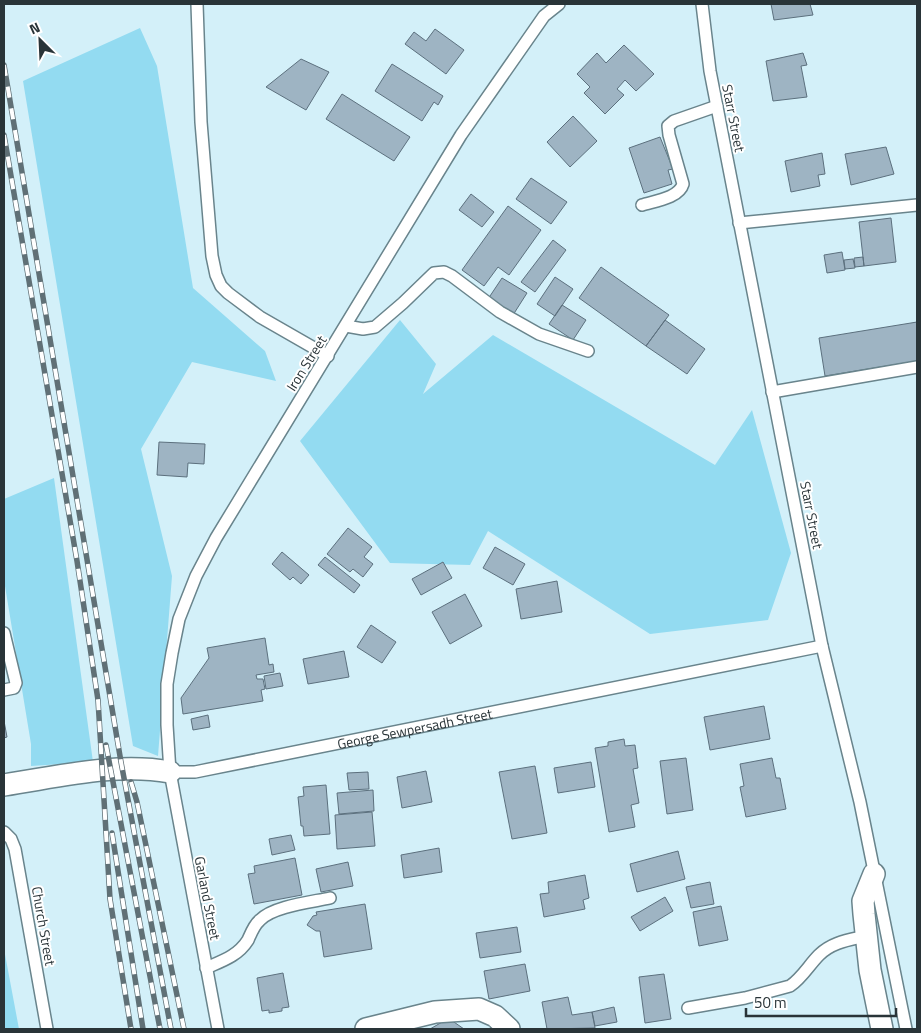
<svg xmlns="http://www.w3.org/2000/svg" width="921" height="1033" viewBox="0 0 921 1033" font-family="'Titillium Web',sans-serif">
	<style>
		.green { fill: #93dbf1 }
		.building { fill: #9eb4c3; stroke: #5c707e }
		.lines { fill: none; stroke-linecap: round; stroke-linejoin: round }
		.lane-casing { stroke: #69848c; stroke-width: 14 }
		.street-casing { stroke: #69848c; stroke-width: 24 }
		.lane { stroke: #fff; stroke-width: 11 }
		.street { stroke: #fff; stroke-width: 21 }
		.rail-casing { stroke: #607076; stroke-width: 5.5 }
		.rail { stroke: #fff; stroke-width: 4; stroke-dasharray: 11; stroke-linecap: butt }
		.labels { text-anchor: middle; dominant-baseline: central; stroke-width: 4; stroke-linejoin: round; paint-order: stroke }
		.street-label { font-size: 14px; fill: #293438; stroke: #fff }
	</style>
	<rect width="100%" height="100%" fill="#d3f0f9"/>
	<path class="green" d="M140 28 157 66 193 288 265 351 276 381 192 362 141 449 172 576 158 756 133 746 23 81Z
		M400 320 436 364 423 394 493 335 715 465 752 410 791 553 768 620 650 634 488 531 470 565 390 563 300 441Z
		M54 478 93 762 31 766V744L4 580V499Z
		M4 949 19 1029H4Z"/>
	<path class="building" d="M771 4H810L813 15 774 20Z
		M435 29 464 50 446 74 405 44 414 32 426 41Z
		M624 45 654 74 636 91 625 80 617 89 624 95 605 114 584 93 590 87 577 74 597 53 606 63Z
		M803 53 807 65 801 66 807 97 773 101 766 61Z
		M301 59 329 72 306 110 266 87Z
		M392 64 443 96 438 105 434 102 422 121 375 91Z
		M342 94 410 137 394 161 326 119Z
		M573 116 597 141 570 167 547 142Z
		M660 137 673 169 668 170 672 184 644 193 629 148Z
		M886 147 894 174 851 185 845 154Z
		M822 153 825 174 818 175 820 186 791 192 785 161Z
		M531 178 567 202 551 224 516 199Z
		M471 194 494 212 482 227 459 210Z
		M508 206 541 230 509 275 498 267 484 286 462 270Z
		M891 218 896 262 864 266 859 222Z
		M553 240 566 250 535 292 521 282Z
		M842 252 845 270 827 273 824 255Z
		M863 257 864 266 855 267 854 258Z
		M853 259 855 268 845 269 844 260Z
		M601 267 669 315 646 346 579 298Z
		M555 277 573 289 555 316 537 304Z
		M502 278 527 293 513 315 488 299Z
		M562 305 586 320 573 340 549 324Z
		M665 320 705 349 687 374 646 346Z
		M917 322V361L825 376 819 338Z
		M159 442 205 444 204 464 188 463 187 477 157 475Z
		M348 528 372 547 364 557 373 564 363 577 353 569 350 572 327 554Z
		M495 547 525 564 513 585 483 568Z
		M282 552 309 575 301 584 293 577 290 580 272 564Z
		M325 557 360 585 354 593 318 565Z
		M443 562 452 578 421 595 412 579Z
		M557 581 562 612 521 619 516 589Z
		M465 594 482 626 450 644 432 612Z
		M371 625 396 642 382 663 357 647Z
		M265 638 269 665 273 664 274 672 256 675 257 679H263L265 689 261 690 263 701 183 714 181 698 209 658 207 648Z
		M344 651 349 677 308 684 303 659Z
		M280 673 283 686 266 689 264 676Z
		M764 706 770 739 710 750 704 717Z
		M208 715 210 727 193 730 191 719Z
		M4 721 7 737 4 738Z
		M624 739 625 746 635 745 638 768 633 769 639 803 631 805 635 827 609 832 595 748 608 746V742Z
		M686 758 693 810 667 814 660 761Z
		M772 758 776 778H780L786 809 746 817 740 787 744 786 740 764Z
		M591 762 595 787 558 793 554 768Z
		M535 766 547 833 512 839 499 772Z
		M426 771 432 802 402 808 397 777Z
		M368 772 369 789 349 790 347 773Z
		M326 785 330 834 304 836 303 826H301L298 797 304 796 303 787Z
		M373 790 374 811 339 814 337 793Z
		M372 812 375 846 337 849 335 815Z
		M291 835 295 850 272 855 269 839Z
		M439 848 442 872 404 878 401 855Z
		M678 851 685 879 637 892 630 864Z
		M295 858 302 895 254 904 248 874 255 873 254 866Z
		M348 862 353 886 321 892 316 869Z
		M585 875 589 898 583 900 585 909 544 917 540 894 549 893 548 882Z
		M710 882 714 904 691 908 686 887Z
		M665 897 673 911 640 931 631 917Z
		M365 904 372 949 324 957 320 931H316L307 925 313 916 317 915 316 912Z
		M721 906 728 940 699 946 693 912Z
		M517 927 521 952 480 958 476 933Z
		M525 964 530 991 489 999 484 971Z
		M283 973 289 1007 282 1008V1011L269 1013V1010L262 1011 257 978Z
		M664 974 671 1019 645 1023 639 977Z
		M568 997 572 1015 592 1012 595 1028 547 1029 542 1002Z
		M614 1007 617 1022 595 1026 592 1012Z
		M451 1020 464 1029H430L444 1021Z"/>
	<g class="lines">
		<g class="lane-casing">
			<g id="lane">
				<path d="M197 4 201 122 212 256 216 275 221 286 228 293 260 317 328 356"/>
				<path d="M702 4 710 71 822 646 860 802 906 1029"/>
				<path d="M642 205C655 201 679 198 683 184L669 135 668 126 674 121 717 106"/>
				<path d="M739 223 917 205"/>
				<path d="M346 326 363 329 375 327 403 303 434 273 444 272 452 276 500 312 539 334 588 351"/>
				<path d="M772 392 917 367"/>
				<path d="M4 633 16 683 14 688 4 690"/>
				<path id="s1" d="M170 772H195L822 646"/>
				<path d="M4 832 11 839 15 849 47 1029"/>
				<path d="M206 968C222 961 238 956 248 940 251 933 254 925 260 920 273 906 312 902 330 898"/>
				<path d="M688 1008 745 998 790 986C802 978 809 965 819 955 832 942 849 940 866 936"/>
				<path d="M218 1029 170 772 167 725V684L172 653 179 619 196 576 216 538 461 135 544 16 559 4"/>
			</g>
		</g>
		<g class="street-casing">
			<path id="street" d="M4 785C58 777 116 762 170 772
				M874 874 863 901 864 914 870 970 882 1029
				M366 1029 435 1012 479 1009 495 1016 509 1029"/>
		</g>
		<use href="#lane" class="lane"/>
		<use href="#street" class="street"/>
		<g class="rail-casing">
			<path id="rail" d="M4 65 121 762 171 1029
				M4 135 77 561 98 700 110 899 131 1029
				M106 745 160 1029
				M131 782 137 802 184 1029
				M112 833 143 1029"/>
		</g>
		<use href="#rail" class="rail"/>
	</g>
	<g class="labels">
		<g class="street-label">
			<text transform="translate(734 118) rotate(79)">Starr Street</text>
			<text transform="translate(306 363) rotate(-58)">Iron Street</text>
			<text transform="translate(812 515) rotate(79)">Starr Street</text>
			<text stroke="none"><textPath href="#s1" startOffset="249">George Sewpersadh Street</textPath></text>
			<text transform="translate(208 898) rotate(79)">Garland Street</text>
			<text transform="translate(44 926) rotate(80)">Church Street</text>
		</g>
	</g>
	<rect width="921" height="1033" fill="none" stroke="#293438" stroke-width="10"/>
	<g transform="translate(40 40) rotate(336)" stroke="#ffffff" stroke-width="4" paint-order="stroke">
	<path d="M0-4L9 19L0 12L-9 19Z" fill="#293438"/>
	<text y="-8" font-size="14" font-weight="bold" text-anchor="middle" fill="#293438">N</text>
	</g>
	<path d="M746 1008v8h150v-8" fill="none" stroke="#293438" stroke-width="2.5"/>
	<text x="754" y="1008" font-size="15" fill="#293438" stroke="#ffffff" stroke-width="4" paint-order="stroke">50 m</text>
</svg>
